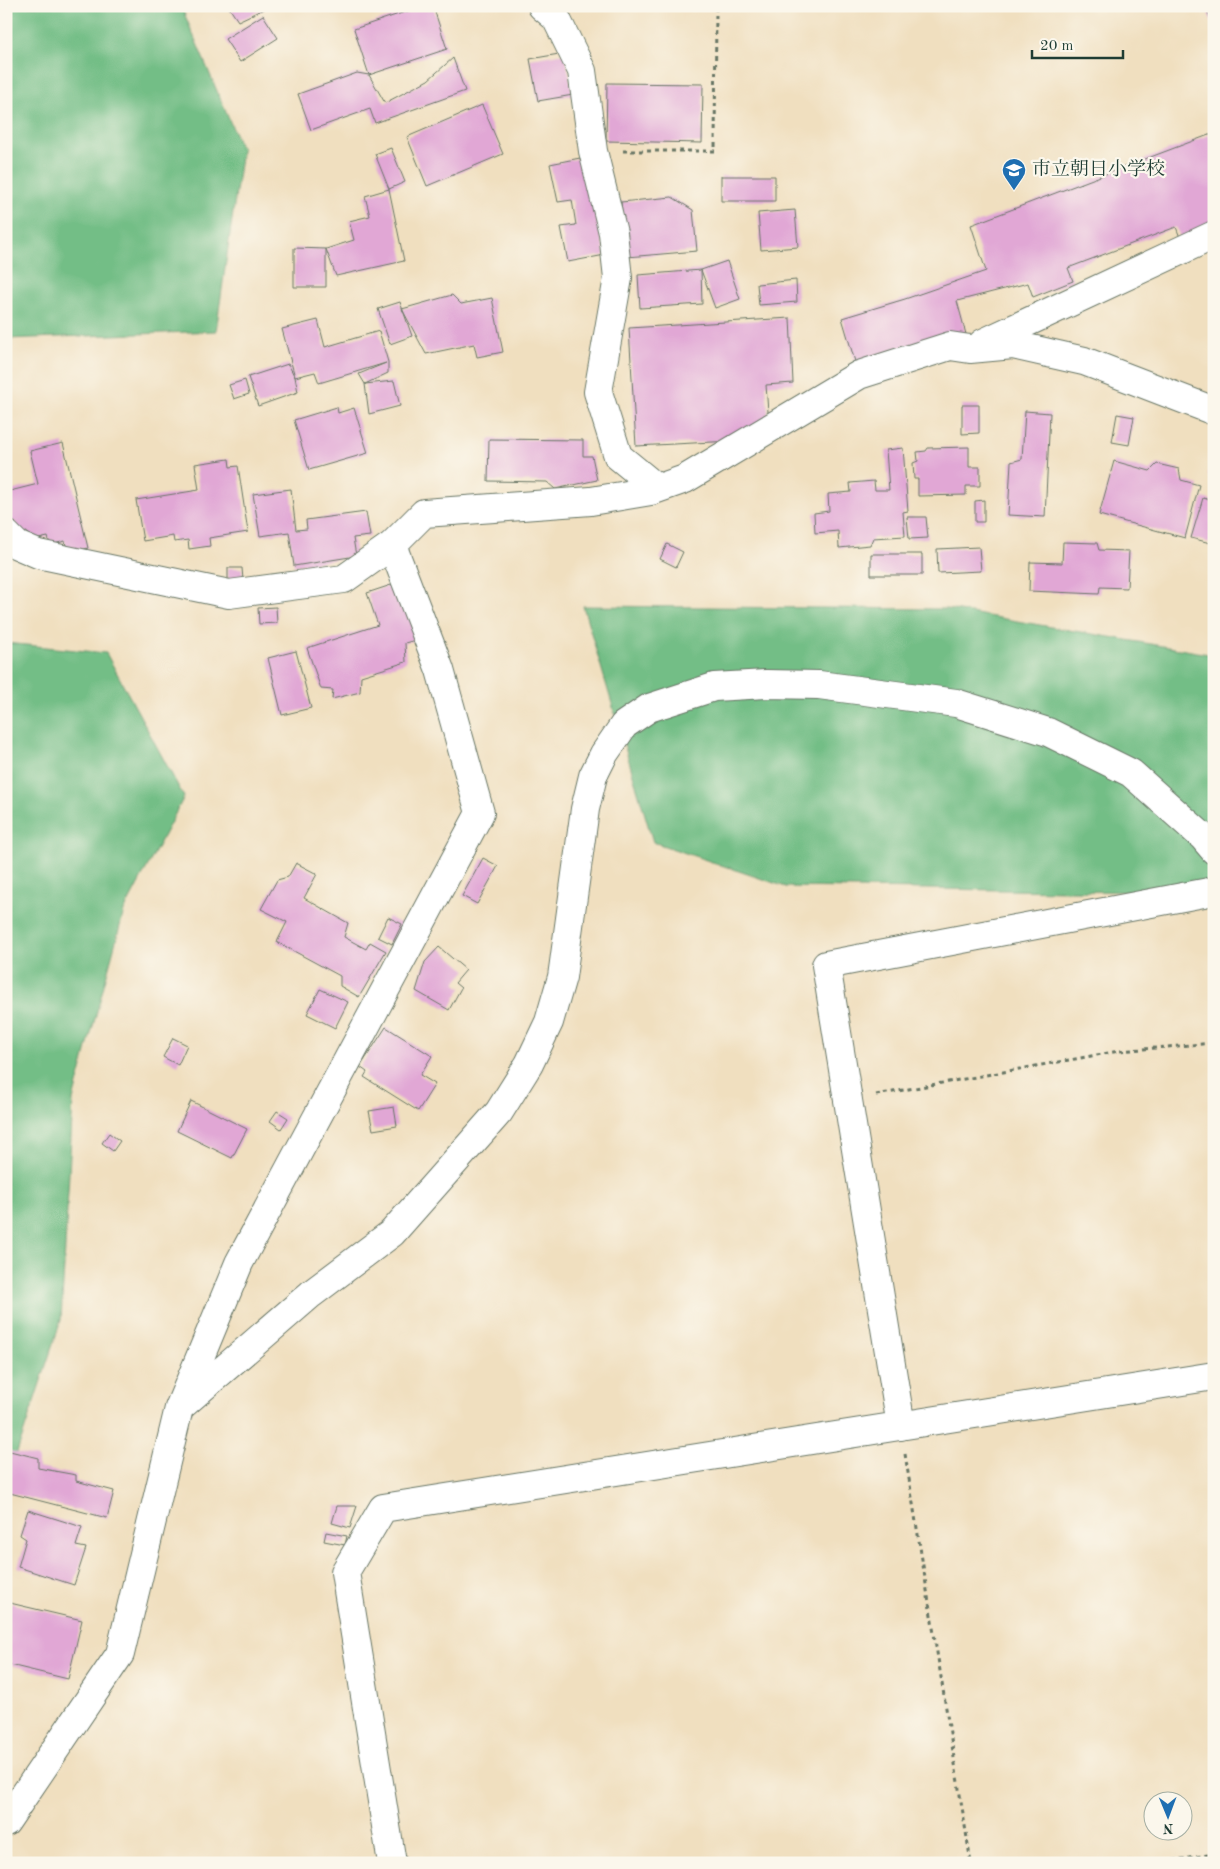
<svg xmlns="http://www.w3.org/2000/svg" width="1220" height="1869" viewBox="0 0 1220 1869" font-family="'Old Standard TT','Noto Serif JP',serif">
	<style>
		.forest { fill: #73be86; stroke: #497e5d }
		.building { fill: #e1a7d5 }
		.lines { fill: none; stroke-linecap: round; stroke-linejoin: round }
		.minor-casing { stroke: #687665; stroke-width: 30 }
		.path { stroke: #687665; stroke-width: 3; stroke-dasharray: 4 4; stroke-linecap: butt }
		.minor { stroke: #fff; stroke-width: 28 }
		.labels { text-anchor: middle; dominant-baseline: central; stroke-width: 4.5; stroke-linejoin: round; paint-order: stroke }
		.poi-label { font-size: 19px; fill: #1f3d34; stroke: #fbf7ec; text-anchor: start }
	</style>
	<rect width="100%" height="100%" fill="#fbf7ec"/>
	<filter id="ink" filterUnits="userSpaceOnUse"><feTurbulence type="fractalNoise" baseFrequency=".02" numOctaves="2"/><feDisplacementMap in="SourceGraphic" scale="10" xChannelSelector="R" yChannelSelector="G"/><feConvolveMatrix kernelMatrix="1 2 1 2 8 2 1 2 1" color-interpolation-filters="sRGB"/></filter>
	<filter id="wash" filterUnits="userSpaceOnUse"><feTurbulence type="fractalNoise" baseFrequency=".0096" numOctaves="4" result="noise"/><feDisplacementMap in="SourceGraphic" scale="20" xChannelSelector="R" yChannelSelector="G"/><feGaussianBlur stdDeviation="1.12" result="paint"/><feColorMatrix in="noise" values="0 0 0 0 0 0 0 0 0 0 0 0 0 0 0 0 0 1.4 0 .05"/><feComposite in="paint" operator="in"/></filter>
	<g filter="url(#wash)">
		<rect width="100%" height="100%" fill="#f0dfbf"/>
		<path class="forest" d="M6 6H181L242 150 216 331 6 339Z
			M583 606 947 609 1214 655V893L786 887 653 842Z
			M6 643 106 653 184 797 124 911 73 1100 61 1320 6 1486Z"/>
		<g id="blocks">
			<path class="building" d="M228 6H270L238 21Z
				M423 6H433L447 49 369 75 385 103 428 80 453 58 465 91 375 123 370 109 311 130 298 94 357 73 369 75 354 29Z
				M1205 6H1214V26Z
				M263 15 278 38 240 62 225 39Z
				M565 53 573 95 538 101 530 59Z
				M607 83 703 84 702 143 606 141Z
				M482 105 503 154 427 186 407 137Z
				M1214 133V212L1211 214 1214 222 1181 240 1176 227 1068 268 1073 281 1033 297 1028 283 957 301 970 349 859 375 842 318 905 299 986 271 971 225Z
				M391 148 405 182 389 189 404 261 336 276 326 249 354 240 349 221 370 216 365 196 389 189 375 154Z
				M585 157 605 255 568 262 561 227 576 225 572 200 558 202 550 164Z
				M721 176H775V201H721Z
				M672 197 693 210 697 251 627 257 621 202Z
				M795 210 798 247 761 250 758 213Z
				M294 248 326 249V287H294Z
				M727 261 740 299 715 308 701 270Z
				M701 270 702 304 640 308 638 275Z
				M796 280 797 302 759 305 757 284Z
				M452 295 461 304 492 298 503 352 477 357 474 344 426 354 402 309Z
				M400 302 412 336 390 344 378 309Z
				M790 318 793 383 766 385 770 439 636 446 629 328Z
				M318 320 325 347 379 331 388 362V373L365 384 394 381 400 406 369 414 365 384 359 374 386 363 319 383 315 372 295 377 282 329Z
				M288 364 295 377 298 392 258 406 248 377Z
				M245 380 249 394 234 399 229 385Z
				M962 405H979V433L962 434Z
				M337 407 338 413 354 408 368 453 309 470 294 420Z
				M1025 411 1050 413 1045 517 1008 515 1011 462 1022 459Z
				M1117 414 1134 417 1129 445 1112 442Z
				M489 439 583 440V456H592L597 480 555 489 547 482 488 481Z
				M63 443 88 548 67 553 65 541 50 545 48 537 29 541 27 532 18 534 15 522 6 524V492L38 484 30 451Z
				M969 447V467H980V486H966V495L918 496V479H914L913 463 918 461 917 452 926 451 928 448Z
				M903 448 908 511 903 512 905 536 873 538 870 545 839 548 838 531 815 533 814 513 829 511 828 494 851 492 850 483 874 481 875 490H889L886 450Z
				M1213 454H1214V477L1208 476Z
				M229 459 230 467 238 466 248 532 209 538 210 546 189 549 188 540 174 542 173 536 143 541 136 500 199 490 195 464Z
				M1114 461 1150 471 1157 464 1179 469 1181 480 1199 485 1185 538 1099 515Z
				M291 489 296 530 307 529 306 520 366 512 370 536 353 538 356 556 294 566 289 532 260 536 253 494Z
				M1203 498 1214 501V544L1191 538Z
				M984 500V522H975V501Z
				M907 517H926L928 538 909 539Z
				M1063 542 1097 543 1099 550 1129 551 1127 588 1100 587 1099 594 1029 591 1030 562 1062 563Z
				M667 544 683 552 676 567 660 559Z
				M979 547 981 571 938 573 937 549Z
				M871 554H922V575H871Z
				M228 568H242L243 580H228Z
				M400 582 419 639 405 643 406 662 361 676 360 692 332 699 333 690 321 689 307 648 378 625 367 593Z
				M276 607 277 623 259 624 258 608Z
				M296 651 311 708 282 715 268 658Z
				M483 858 498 866 477 904 462 896Z
				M296 863 317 874 304 898 348 923 344 937 366 949 370 942 386 951 359 997 340 986V976L277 942 287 922 261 909 277 880 288 877Z
				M388 917 402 924 392 944 378 937Z
				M439 947 466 970 455 983 461 988 449 1010 416 991 425 962Z
				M320 989 348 1002 335 1028 307 1014Z
				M386 1027 432 1056 420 1075 435 1084 418 1111 364 1077 367 1072 360 1067Z
				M173 1038 187 1045 178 1065 163 1057Z
				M191 1101 247 1129 232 1158 177 1131Z
				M394 1107 397 1126 373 1130 369 1111Z
				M277 1111 288 1118 281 1129 270 1121Z
				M109 1133 120 1141 113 1151 102 1143Z
				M6 1450 38 1458V1468L76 1475V1481L114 1491 107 1518 6 1492Z
				M337 1506H357L350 1528 332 1523Z
				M28 1510 82 1527 76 1546 86 1548 74 1585 18 1567 26 1539 20 1535Z
				M326 1532 347 1536 345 1545 324 1541Z
				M10 1603 82 1620 68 1679 6 1664V1620Z"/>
		</g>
	</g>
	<g filter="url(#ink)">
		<use href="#blocks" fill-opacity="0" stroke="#687665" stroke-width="1"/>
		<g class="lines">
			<g class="minor-casing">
				<path id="minor" d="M542 6 556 18 582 71 593 151 613 233 618 278 598 392 618 456 657 488
					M983 343 1214 235
					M6 534 17 545 38 554 229 594 344 579 392 545 424 513 591 501 651 491 685 479 859 375 950 346 970 349 1013 345 1084 361 1214 411
					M179 1408 311 1294 392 1233 499 1112 529 1064 549 1022 562 977 585 809 593 776 604 754 624 725 649 708 714 687 766 684 819 685 956 703 1048 732 1131 773 1203 837 1214 850
					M901 1426 826 965 1214 891
					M6 1822 120 1654 179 1408 239 1263 480 813 440 670 392 545
					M392 1863 345 1572 383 1508 1214 1376"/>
			</g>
			<path class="path" d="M623 151H715L716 6
				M876 1095 1119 1051 1214 1043
				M905 1454 971 1863
				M1157 1863 1214 1854"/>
			<use href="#minor" class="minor"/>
		</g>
	</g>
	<defs>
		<g id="school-pin" transform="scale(1.25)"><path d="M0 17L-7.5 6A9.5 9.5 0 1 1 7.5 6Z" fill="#1f6fb2" stroke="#fbf7ec"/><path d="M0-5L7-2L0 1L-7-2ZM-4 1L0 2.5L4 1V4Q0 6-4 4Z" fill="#fff"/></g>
	</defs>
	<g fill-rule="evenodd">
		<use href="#school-pin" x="1014" y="170"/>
	</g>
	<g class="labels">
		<g class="poi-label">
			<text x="1032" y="170">市立朝日小学校</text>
		</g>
	</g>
	<rect width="1220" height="1869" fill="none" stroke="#fbf7ec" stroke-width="25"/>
	<g transform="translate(1168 1816) rotate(179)"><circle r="24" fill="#fbf7ec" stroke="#a3ada2"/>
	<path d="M0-4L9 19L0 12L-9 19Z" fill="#1f6fb2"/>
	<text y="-8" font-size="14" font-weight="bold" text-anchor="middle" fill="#1f3d34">N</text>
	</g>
	<path d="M1032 50v8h91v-8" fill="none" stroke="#1f3d34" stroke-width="2.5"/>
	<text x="1040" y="50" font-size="15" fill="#1f3d34" stroke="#fbf7ec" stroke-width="4" paint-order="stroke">20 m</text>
</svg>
